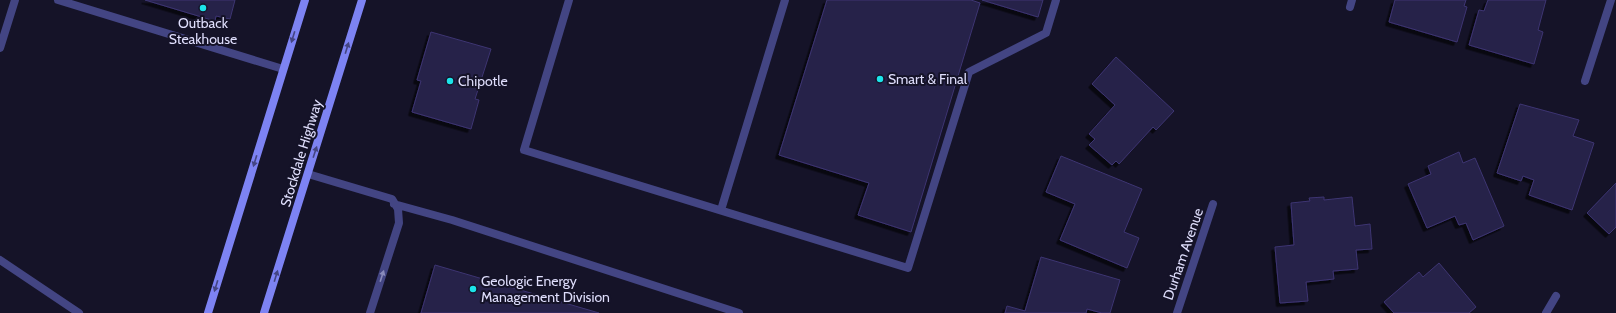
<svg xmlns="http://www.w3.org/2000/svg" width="1616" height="313" viewBox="0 0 1616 313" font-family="Cabin,sans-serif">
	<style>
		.building { fill: #262148; stroke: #3d3572; filter: url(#shadow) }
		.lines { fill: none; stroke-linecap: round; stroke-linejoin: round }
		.lane { stroke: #434583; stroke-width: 8 }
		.street { stroke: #434583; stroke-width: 8 }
		.secondary { stroke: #7d83f3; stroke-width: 8 }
		.oneway { fill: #444583 }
		.oneway2 { fill: #898ab9 }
		.poi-dot { fill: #1ce4ea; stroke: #151328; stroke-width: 1.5 }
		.labels { text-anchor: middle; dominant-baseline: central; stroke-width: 4; stroke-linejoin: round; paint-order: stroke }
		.poi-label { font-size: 14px; fill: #dfdefc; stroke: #151328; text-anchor: start }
		.street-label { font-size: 14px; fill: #dfdefc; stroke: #151328 }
	</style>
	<defs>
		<filter id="shadow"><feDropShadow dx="-3.5" dy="3.5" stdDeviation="0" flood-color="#0009"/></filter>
	</defs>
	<rect width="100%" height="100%" fill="#151328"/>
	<path class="building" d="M145 0H235L230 19 216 16 215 21Z
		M827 0H971L980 3 911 232 858 215 869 183 779 155Z
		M982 0H1043L1038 17Z
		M1395 0H1466L1464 6 1467 7 1457 42 1389 22Z
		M1488 0H1546L1538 30 1543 32 1534 64 1469 45 1479 10 1484 11Z
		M431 32 491 49 475 99 479 100 471 129 412 112 421 81 417 80Z
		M1116 57 1174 111 1156 130 1153 127 1119 164 1116 161 1112 165 1089 145 1095 139 1089 134 1115 105 1092 84Z
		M1520 104 1579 120 1573 136 1594 143 1572 210 1529 195 1534 180 1523 176 1521 181 1497 173Z
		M1459 152 1463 163 1475 158 1504 226 1473 240 1466 223 1459 225 1455 216 1427 228 1408 184 1431 174 1428 166Z
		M1061 156 1142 189 1124 232 1139 238 1127 268 1060 240 1075 204 1046 192Z
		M1616 183V227L1609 234 1587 213Z
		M1324 197V200L1352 197 1355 226 1370 224 1372 249 1356 250 1358 269 1333 271 1334 279 1306 282 1308 301 1280 303 1275 247 1294 245 1291 203 1310 201 1309 198Z
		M1041 257 1120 280 1110 313H1102L1087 309 1086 313H1005L1007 306 1025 311Z
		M1439 263 1476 307 1469 313H1394L1384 302 1419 272 1423 277Z
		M435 265 599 313H421Z"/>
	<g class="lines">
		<path class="lane" d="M58 0 283 69
			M569 0 524 150 908 268 969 72 1046 33 1056 0
			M1350 7 1352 0
			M0 48 15 0
			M1585 81 1611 0
			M308 174 392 199 398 209 399 223 370 313
			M394 204 452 220 739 313
			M721 210 785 0
			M0 260 79 313"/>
		<path class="street" d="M1177 313 1213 204
			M1546 313 1556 296"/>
		<path class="secondary" d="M208 313 305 0
			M264 313 362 0"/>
	</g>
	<defs><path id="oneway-solid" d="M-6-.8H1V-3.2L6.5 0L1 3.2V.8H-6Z"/></defs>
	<g class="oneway">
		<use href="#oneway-solid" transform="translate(293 37) rotate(107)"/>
		<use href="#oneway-solid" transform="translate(347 48) rotate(-73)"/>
		<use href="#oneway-solid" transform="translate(315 152) rotate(-72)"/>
		<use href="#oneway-solid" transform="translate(255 161) rotate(107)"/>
		<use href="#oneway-solid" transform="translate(276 276) rotate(-73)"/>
		<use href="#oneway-solid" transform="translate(216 286) rotate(107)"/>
	</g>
	<use class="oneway2" href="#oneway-solid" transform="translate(382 276) rotate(-72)"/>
	<g class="poi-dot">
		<circle cx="203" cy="8" r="4"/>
		<circle cx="880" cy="79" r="4"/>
		<circle cx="450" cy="81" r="4"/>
		<circle cx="473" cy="289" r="4"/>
	</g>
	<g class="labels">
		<g class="poi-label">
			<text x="203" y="23" text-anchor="middle">Outback<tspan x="203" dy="16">Steakhouse</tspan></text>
			<text x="888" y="79">Smart &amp; Final</text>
			<text x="458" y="81">Chipotle</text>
			<text x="481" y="281">Geologic Energy<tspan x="481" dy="16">Management Division</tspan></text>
		</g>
		<g class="street-label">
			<text transform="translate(301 153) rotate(-73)">Stockdale Highway</text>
			<text transform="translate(1183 254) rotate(-71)">Durham Avenue</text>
		</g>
	</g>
</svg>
